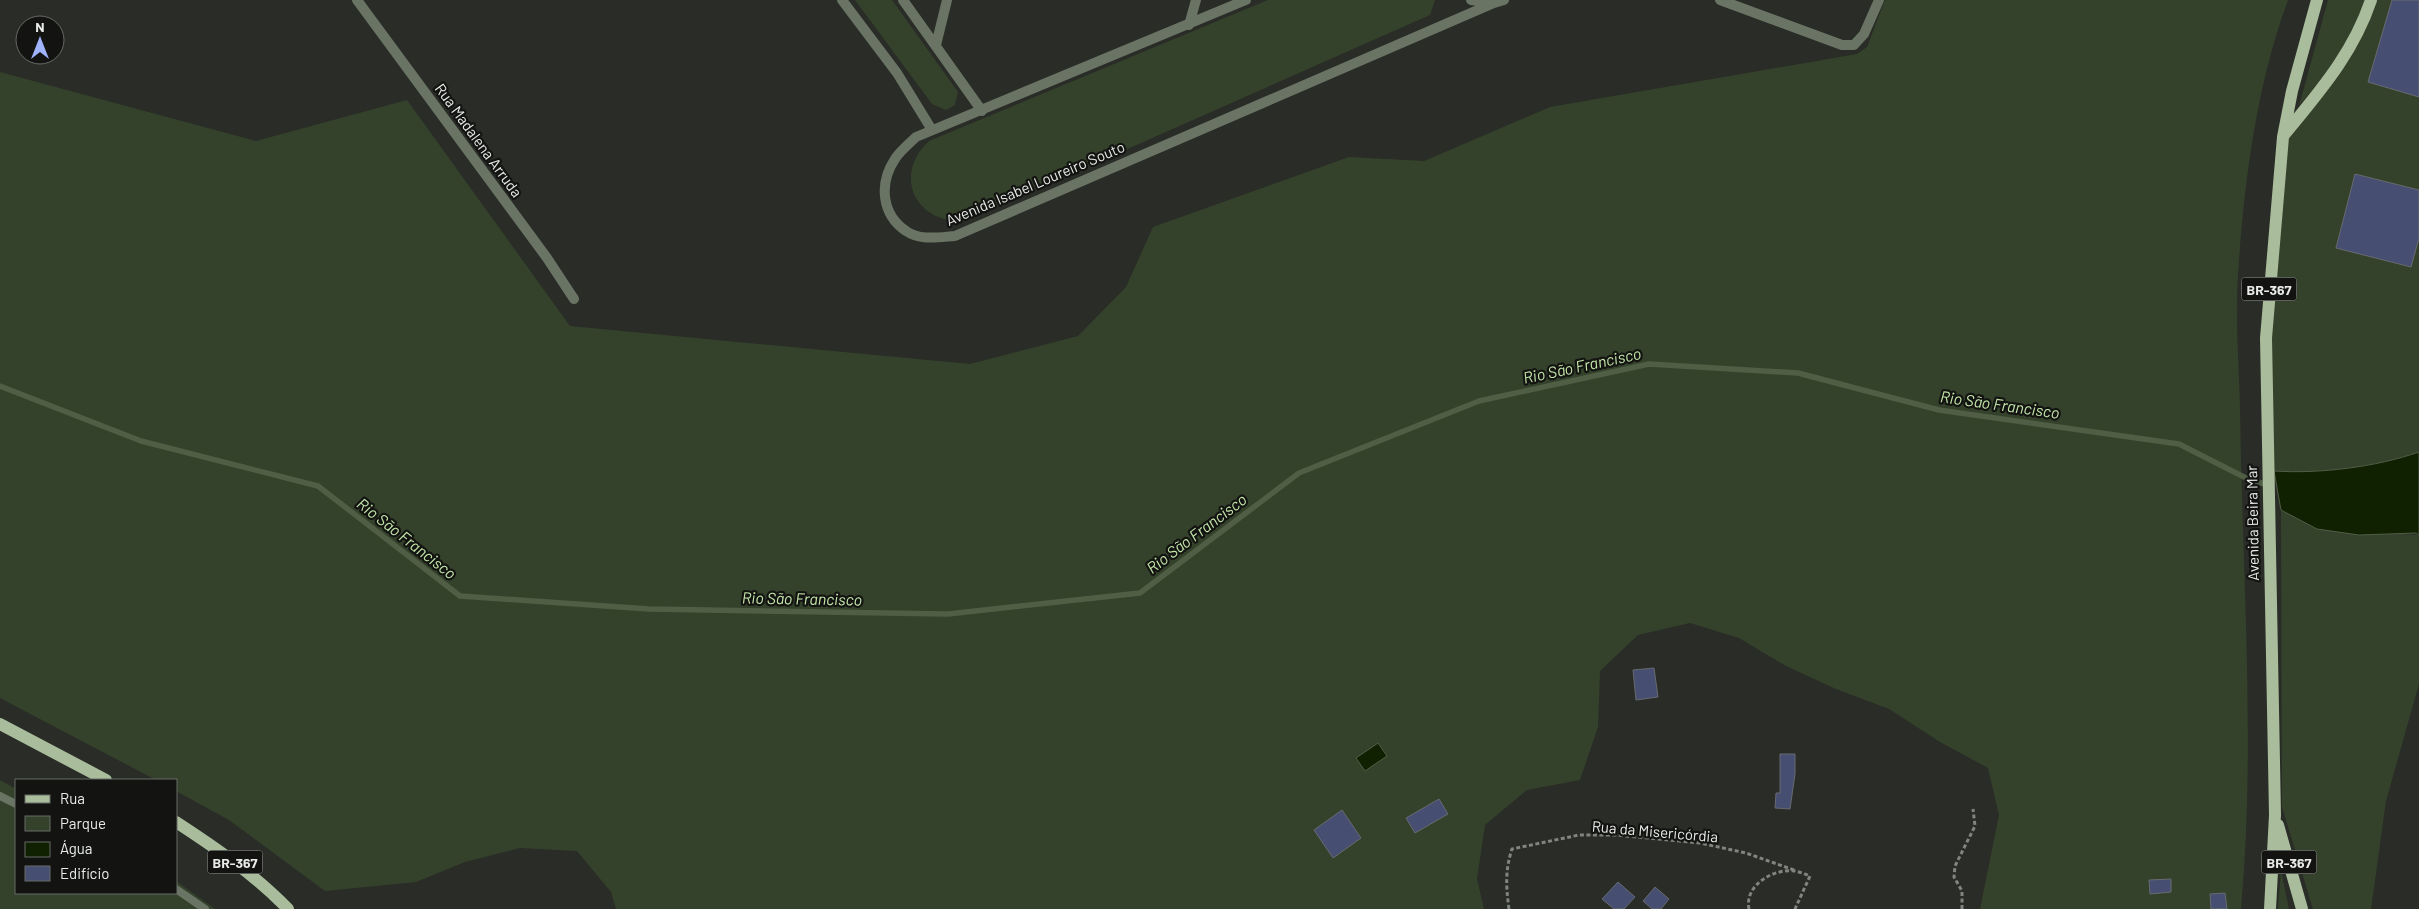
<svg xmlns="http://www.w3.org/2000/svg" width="2419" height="909" viewBox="0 0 2419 909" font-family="Barlow,sans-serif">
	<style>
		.green { fill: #35422b }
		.water { fill: #102101; stroke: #515e46 }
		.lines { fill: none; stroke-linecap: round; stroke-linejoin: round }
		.stream { stroke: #515e46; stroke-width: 5.5 }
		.building { fill: #464f72; stroke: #686a70 }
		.path { stroke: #81847f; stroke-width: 3; stroke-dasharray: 4 2.5; stroke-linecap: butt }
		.service { stroke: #6a7464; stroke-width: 8 }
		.minor { stroke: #6a7464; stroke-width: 10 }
		.primary { stroke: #a9bc9b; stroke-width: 12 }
		.labels { text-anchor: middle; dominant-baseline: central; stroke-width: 4.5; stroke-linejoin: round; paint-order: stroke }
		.shield { fill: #131412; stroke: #a8aaa7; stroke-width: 1 }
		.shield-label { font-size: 14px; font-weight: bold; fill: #e8ebe7 }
		.street-label { font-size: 15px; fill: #e8ebe7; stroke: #131412 }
		.water-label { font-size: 16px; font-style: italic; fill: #c4e7aa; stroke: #131412 }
	</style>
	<rect width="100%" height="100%" fill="#292c27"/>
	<path class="green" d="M855 0H892L958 92 955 105 946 110 932 104Z
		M1268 0H1435L1430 15 967 220C917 226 891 176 929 141Z
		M1885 0H2288C2256 87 2244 183 2238 275 2235 319 2239 364 2240 408 2242 575 2256 742 2241 909H1980L1999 815 1988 768 1940 742 1889 709 1836 689 1786 666 1739 638 1690 623 1638 635 1600 671 1598 727 1580 780 1527 790 1485 825 1477 879 1484 909H616L611 892 577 851 520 848 465 862 416 882 325 891 229 820 176 791V780H156L0 698V72L256 141 407 100 570 326 970 364 1078 336 1126 287 1153 227 1349 157 1424 161 1550 107 1857 54 1867 47Z
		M2328 0H2366L2340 56 2299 106Z
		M2375 0H2419V452C2376 467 2320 474 2274 471L2271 341 2286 142 2342 70 2365 31Z
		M2281 510 2317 529 2419 535V684L2386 801 2371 909H2313L2282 807Z
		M0 780 16 789V893H176V881L215 909H0Z
		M2281 870 2289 909H2278Z"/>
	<path class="water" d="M2419 452V535L2416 533 2359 535 2317 529 2281 510 2274 471C2320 474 2376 467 2419 452Z
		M1378 743 1387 756 1365 771 1356 758Z"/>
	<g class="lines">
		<path class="stream" d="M0 386 141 441 318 486 460 596 649 609 948 614 1140 593 1299 473 1479 401 1649 364 1798 373 1939 410 2179 444 2248 479 2268 485"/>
	</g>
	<path class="building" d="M2392 0H2419V97L2368 82Z
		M2355 174 2419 190V238L2411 267 2336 248Z
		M1654 668 1658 697 1636 700 1633 670Z
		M1780 754H1795V774L1790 809 1775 808 1776 793H1780Z
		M1439 799 1448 814 1415 833 1406 818Z
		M1342 810 1361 838 1333 858 1314 830Z
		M2171 879V892L2150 894 2149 880Z
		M1618 882 1635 897 1624 909H1614L1602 899Z
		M1655 887 1669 899 1661 909H1652L1643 901Z
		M2225 893 2227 909H2211L2210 894Z"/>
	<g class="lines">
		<path class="path" d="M1509 909C1506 887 1505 870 1512 849L1579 835H1616L1700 843 1746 853 1794 870
			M1749 909C1744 885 1774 868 1795 871 1800 872 1805 874 1810 876L1795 909
			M1962 909V891L1954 877 1955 866 1975 826 1973 809"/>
		<path class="service" d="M0 796 16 804
			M176 889 205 909"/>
		<path class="minor" d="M357 0 547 258 574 299
			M842 0 897 73 932 130
			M903 0 982 111
			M1246 0 916 137C909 144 900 151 895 159 879 183 881 214 906 231 920 241 940 237 955 236L1494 3
			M1471 0 1494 3 1504 0
			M1720 0 1842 45H1854L1864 34 1879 0
			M1189 25 1196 0
			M936 45 947 0"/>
		<path class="primary" d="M2284 135C2319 92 2353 54 2371 0
			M0 724 106 780
			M176 822C216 848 255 875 288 909
			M2278 825 2302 909
			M2270 909 2275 815 2266 338 2283 137 2292 91 2317 0"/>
	</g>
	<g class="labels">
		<g class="shield">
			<rect x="2241.5" y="277.5" width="55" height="23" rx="4"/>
			<rect x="207.5" y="850.5" width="55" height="23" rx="4"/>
			<rect x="2261.5" y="850.5" width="55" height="23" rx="4"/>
		</g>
		<g class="shield-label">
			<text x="2269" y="289">BR-367</text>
			<text x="235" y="862">BR-367</text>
			<text x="2289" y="862">BR-367</text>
		</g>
		<g class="street-label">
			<text transform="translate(479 140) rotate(54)">Rua Madalena Arruda</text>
			<text transform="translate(1035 183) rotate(-23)">Avenida Isabel Loureiro Souto</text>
			<text transform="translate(2252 523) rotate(-91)">Avenida Beira Mar</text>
			<text transform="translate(1655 831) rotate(5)">Rua da Misericórdia</text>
		</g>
		<g class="water-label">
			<text transform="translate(1582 365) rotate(-12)">Rio São Francisco</text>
			<text transform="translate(2000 404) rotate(8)">Rio São Francisco</text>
			<text transform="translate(1196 533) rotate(-37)">Rio São Francisco</text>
			<text transform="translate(407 538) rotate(38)">Rio São Francisco</text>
			<text transform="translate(802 598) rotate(1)">Rio São Francisco</text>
		</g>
	</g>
	<rect x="15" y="779" width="162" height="115" fill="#131412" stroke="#686a67"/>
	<rect x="25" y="795" width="25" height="8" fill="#a9bc9b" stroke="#686a67"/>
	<text x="60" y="804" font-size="15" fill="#e8ebe7">Rua</text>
	<rect x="25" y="816" width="25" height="15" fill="#35422b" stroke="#686a67"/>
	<text x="60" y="829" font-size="15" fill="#e8ebe7">Parque</text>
	<rect x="25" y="842" width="25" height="15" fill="#102101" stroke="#686a67"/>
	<text x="60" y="854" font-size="15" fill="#e8ebe7">Água</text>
	<rect x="25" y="866" width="25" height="15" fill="#464f72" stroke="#686a67"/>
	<text x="60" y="879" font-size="15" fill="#e8ebe7">Edifício</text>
	<g transform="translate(40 40)"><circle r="24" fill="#131412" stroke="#686a67"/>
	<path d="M0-4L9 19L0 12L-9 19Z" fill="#a0b3fd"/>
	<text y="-8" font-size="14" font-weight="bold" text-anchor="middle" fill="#e8ebe7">N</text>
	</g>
</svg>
